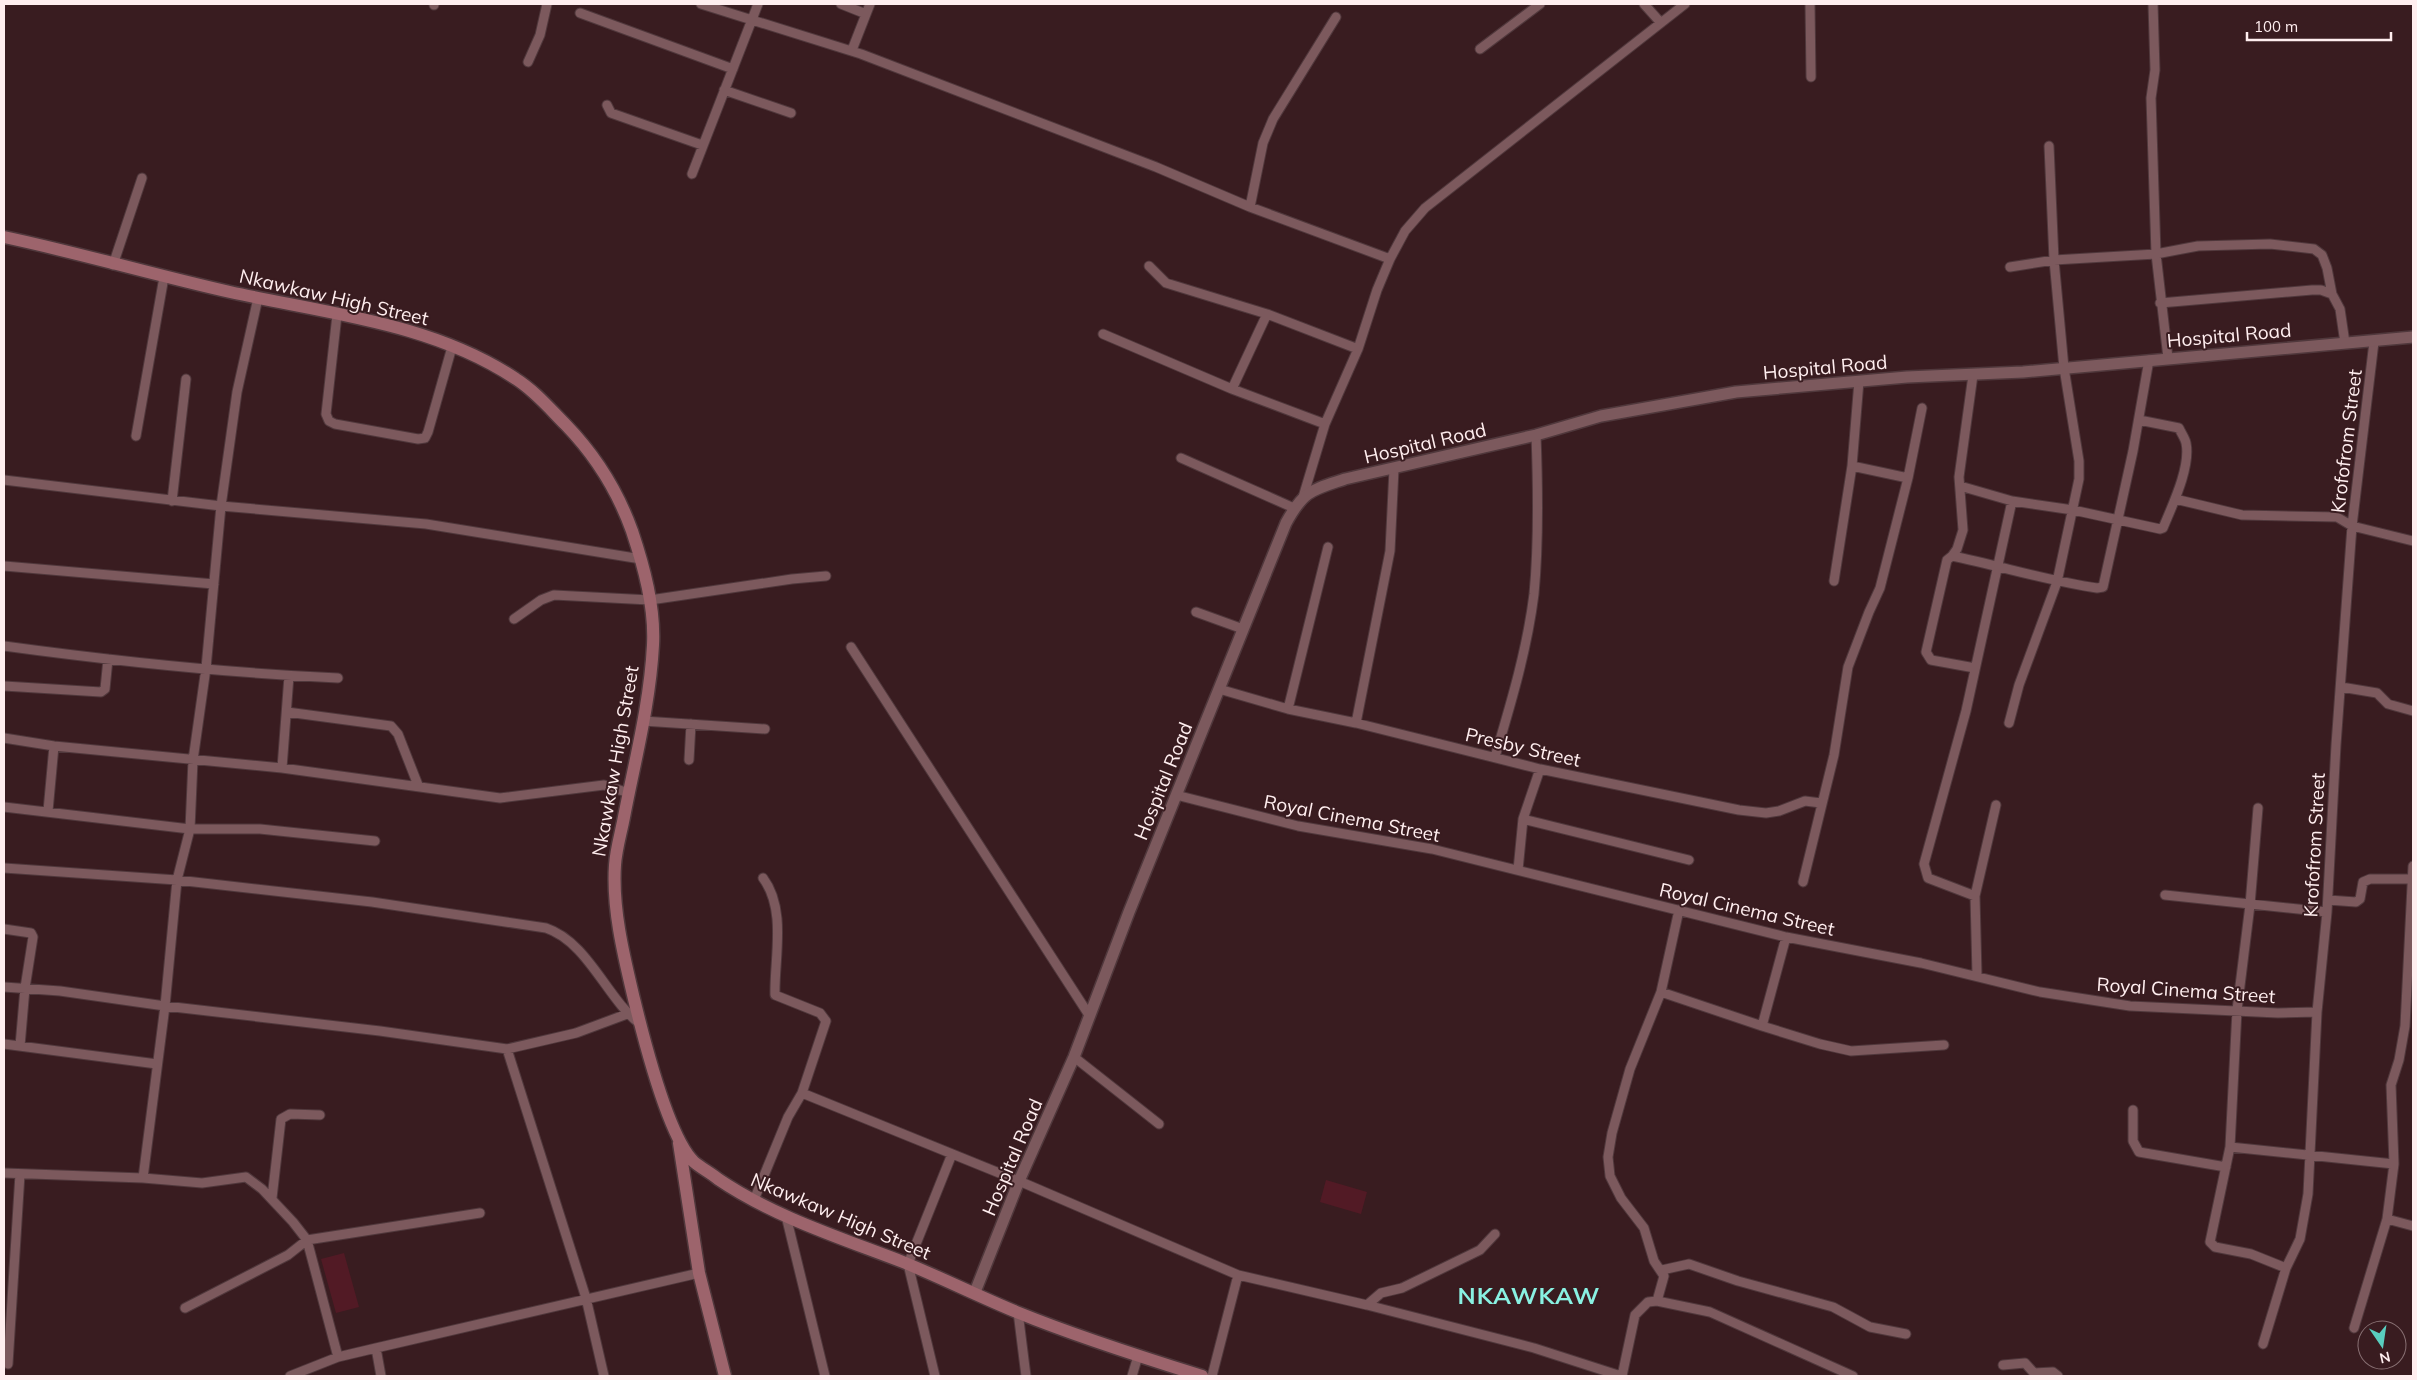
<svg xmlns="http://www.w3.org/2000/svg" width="2417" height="1380" viewBox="0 0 2417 1380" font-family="Mulish,sans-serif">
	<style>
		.green { fill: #521a25 }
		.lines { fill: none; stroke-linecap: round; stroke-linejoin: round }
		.minor-casing { stroke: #50383c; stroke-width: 11 }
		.tertiary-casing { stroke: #50383c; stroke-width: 14 }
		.secondary-casing { stroke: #50383c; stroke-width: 15 }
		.minor { stroke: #7c595d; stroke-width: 9 }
		.tertiary { stroke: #7c595d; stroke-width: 11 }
		.secondary { stroke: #9d646c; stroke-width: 12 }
		.labels { text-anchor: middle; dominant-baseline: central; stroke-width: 4; stroke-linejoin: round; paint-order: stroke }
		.street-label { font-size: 19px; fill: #ffeeef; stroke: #391c20 }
		.district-label { font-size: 24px; font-weight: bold; letter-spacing: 1px; fill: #89f1e2; stroke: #391c20 }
	</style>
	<rect width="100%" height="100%" fill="#391c20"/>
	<path class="green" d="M1326 1180 1367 1192 1361 1214 1320 1202Z
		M344 1253 359 1307 336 1313 321 1259Z"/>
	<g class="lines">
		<g class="minor-casing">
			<path id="minor" d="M701 4 861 54 1156 167 1250 207 1390 259 1377 290 1358 349 1325 424 1303 497
				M841 4 866 14
				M1644 4 1661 23
				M1810 4 1811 77
				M2153 4 2155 70 2151 98 2156 254 2168 358
				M434 5V4
				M580 13 733 69
				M1480 49 1540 4
				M852 50 870 4
				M528 62 540 35 547 4
				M724 90 791 113
				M607 105 611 113 702 145
				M692 174 758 4
				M1250 207 1263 143 1273 119 1336 17
				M1390 259 1405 231 1425 208 1685 4
				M113 265 142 178
				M1149 266 1166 283 1267 314 1358 349
				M2010 267 2054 260 2156 254 2198 246 2270 244 2314 249 2322 255 2327 268 2332 294 2340 309 2345 343
				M2160 303 2312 290H2321L2332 294
				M337 315 326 414 329 421 335 424 418 439 425 438 428 432 452 347
				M1103 334 1232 389 1325 424
				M1232 389 1267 314
				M136 436 164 277
				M1181 458 1294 508
				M1852 466 1908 478
				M4 480 221 506 426 524 641 559
				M1960 486 2012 501 2073 510 2160 529 2163 528C2172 506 2191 467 2186 443 2185 438 2181 433 2179 428L2139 420
				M2175 499 2242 515 2337 517 2352 526 2413 541
				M172 501 186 379
				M1952 556 1957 549 1963 530 1959 477 1973 375
				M4 566 214 584
				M1834 581 1852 466 1859 381
				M1196 612 1243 629
				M514 619 541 600 554 595 650 600 792 579 826 576
				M4 646C114 661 226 673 338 678
				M851 647 1089 1015
				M1975 668 1931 660 1926 652 1947 560 1952 556C2001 566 2048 581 2097 588L2103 587 2133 451 2149 360
				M4 686 101 692 105 689 108 659
				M2341 687 2377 693 2388 704 2413 711
				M1219 689 1288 709 1356 723 1540 769 1739 810 1766 813 1779 811 1805 801 1821 803
				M1288 709 1328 547
				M287 712 391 726 398 734 418 785
				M643 721 765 729
				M1356 723 1390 551 1394 469
				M2009 723 2019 685 2057 582 2079 479V461L2064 368 2054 260 2049 146
				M4 738 54 746 282 768 500 798 604 785 629 793
				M1495 757C1511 703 1527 650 1534 594 1539 542 1538 487 1536 435
				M689 760 691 724
				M282 768 289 676
				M1176 795 1298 826 1432 849 1786 937 1921 963 2040 992 2130 1006 2278 1013 2317 1012
				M4 807 190 829H260L375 841
				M2258 808 2250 905 2237 1010 2230 1147 2210 1242 2215 1247 2251 1254 2286 1268
				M48 811 54 746
				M1523 819 1689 860
				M4 868 177 880 372 902 546 928C588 942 607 999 640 1024
				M1518 870 1523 819 1540 769
				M763 878C787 910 774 959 775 995L820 1013 826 1021 802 1093
				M1803 882 1834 755 1848 667 1869 612 1880 588 1908 478 1922 408
				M2165 895 2327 912
				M1975 896 1928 878 1924 864 1966 711 2012 501
				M2328 900 2356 902 2360 899 2363 882 2370 879H2413
				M4 929 31 933 33 937 25 988 20 1046
				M1977 975 1975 896 1996 805
				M4 987 60 991 165 1006 380 1031 507 1049 576 1033 627 1014
				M1661 992 1762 1026 1786 937
				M1762 1026 1820 1044 1851 1051 1944 1045
				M4 1044 157 1064
				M507 1049 586 1298 604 1376
				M1074 1057 1159 1124
				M2133 1110V1141L2139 1152 2226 1167
				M2230 1147 2394 1164
				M4 1173 143 1178 202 1183 246 1177 262 1189 293 1222 307 1240 338 1357
				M143 1178 165 1006 177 880 190 829 193 760 206 668 221 506 237 392 258 298
				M272 1198 281 1119 290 1114 320 1115
				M754 1200 788 1117 802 1093 1019 1181 1238 1275 1367 1305 1534 1348 1621 1376
				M786 1216 825 1376
				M2387 1219 2413 1226
				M1662 1270 1689 1264 1738 1281 1833 1307 1870 1327 1906 1334
				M1657 1301 1664 1276 1654 1261 1644 1228 1621 1198 1610 1176 1608 1157 1612 1133 1630 1069 1661 992 1679 910
				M1367 1305 1381 1293 1402 1288 1480 1250 1495 1234
				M185 1308 288 1255 307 1240 480 1213
				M1018 1312 1026 1376
				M2354 1328 2387 1219 2394 1164 2391 1085 2399 1060 2405 1026 2413 866
				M2263 1344 2286 1268 2300 1239 2308 1194 2317 1012 2327 912 2336 745 2352 526 2374 342
				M8 1364 20 1174
				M2003 1365 2025 1363 2034 1373 2053 1372 2058 1376
				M290 1376 338 1357 376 1348
				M381 1376 376 1348 699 1273
				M935 1376 908 1264 952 1154
				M1132 1376 1138 1356
				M1212 1376 1238 1275
				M1622 1376 1635 1315 1648 1302 1657 1301 1710 1312 1853 1376"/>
		</g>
		<g class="tertiary-casing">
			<path id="tertiary" d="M975 1292 1019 1181 1074 1057 1129 912 1286 523C1304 490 1312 490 1345 479L1536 435 1601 416 1736 392 1907 377 2023 372 2413 337"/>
		</g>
		<g class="secondary-casing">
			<path id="secondary" d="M4 237C80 253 154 275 230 292 325 313 433 323 516 379 535 391 550 409 566 425 595 455 618 492 632 531 644 567 655 607 653 645 650 703 635 760 624 817 621 833 616 849 615 865 612 909 624 957 634 999 643 1036 668 1137 694 1162 701 1168 711 1173 718 1179 774 1217 841 1238 903 1262 942 1278 980 1297 1019 1313 1078 1337 1141 1357 1202 1376
				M679 1143 699 1273 725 1376"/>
		</g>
		<use href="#minor" class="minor"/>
		<use href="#tertiary" class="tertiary"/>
		<use href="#secondary" class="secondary"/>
	</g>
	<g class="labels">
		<g class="street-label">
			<text transform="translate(334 297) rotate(13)">Nkawkaw High Street</text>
			<text transform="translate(2229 335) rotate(-5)">Hospital Road</text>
			<text transform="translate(1825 367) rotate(-5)">Hospital Road</text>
			<text transform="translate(2346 441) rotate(-83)">Krofofrom Street</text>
			<text transform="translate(1425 443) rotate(-13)">Hospital Road</text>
			<text transform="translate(1523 747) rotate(13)">Presby Street</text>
			<text transform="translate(615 761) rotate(-80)">Nkawkaw High Street</text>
			<text transform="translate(1163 781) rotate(-68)">Hospital Road</text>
			<text transform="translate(1352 818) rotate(11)">Royal Cinema Street</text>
			<text transform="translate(2314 845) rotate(-87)">Krofofrom Street</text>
			<text transform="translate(1747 909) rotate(13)">Royal Cinema Street</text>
			<text transform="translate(2186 990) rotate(4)">Royal Cinema Street</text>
			<text transform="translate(1012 1157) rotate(-67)">Hospital Road</text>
			<text transform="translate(841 1216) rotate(23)">Nkawkaw High Street</text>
		</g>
		<g class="district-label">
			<text x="1529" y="1295">NKAWKAW</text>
		</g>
	</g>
	<rect width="2417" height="1380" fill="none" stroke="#ffeeef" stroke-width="10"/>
	<g transform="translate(2382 1345) rotate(167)"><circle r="24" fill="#391c20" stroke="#887073"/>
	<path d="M0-4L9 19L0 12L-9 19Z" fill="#59cebf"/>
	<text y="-8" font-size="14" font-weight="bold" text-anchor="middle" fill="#ffeeef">N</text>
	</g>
	<path d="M2247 32v8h144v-8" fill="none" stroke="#ffeeef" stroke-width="2.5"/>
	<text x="2254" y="32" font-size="15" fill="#ffeeef" stroke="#391c20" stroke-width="4" paint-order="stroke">100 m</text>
</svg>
